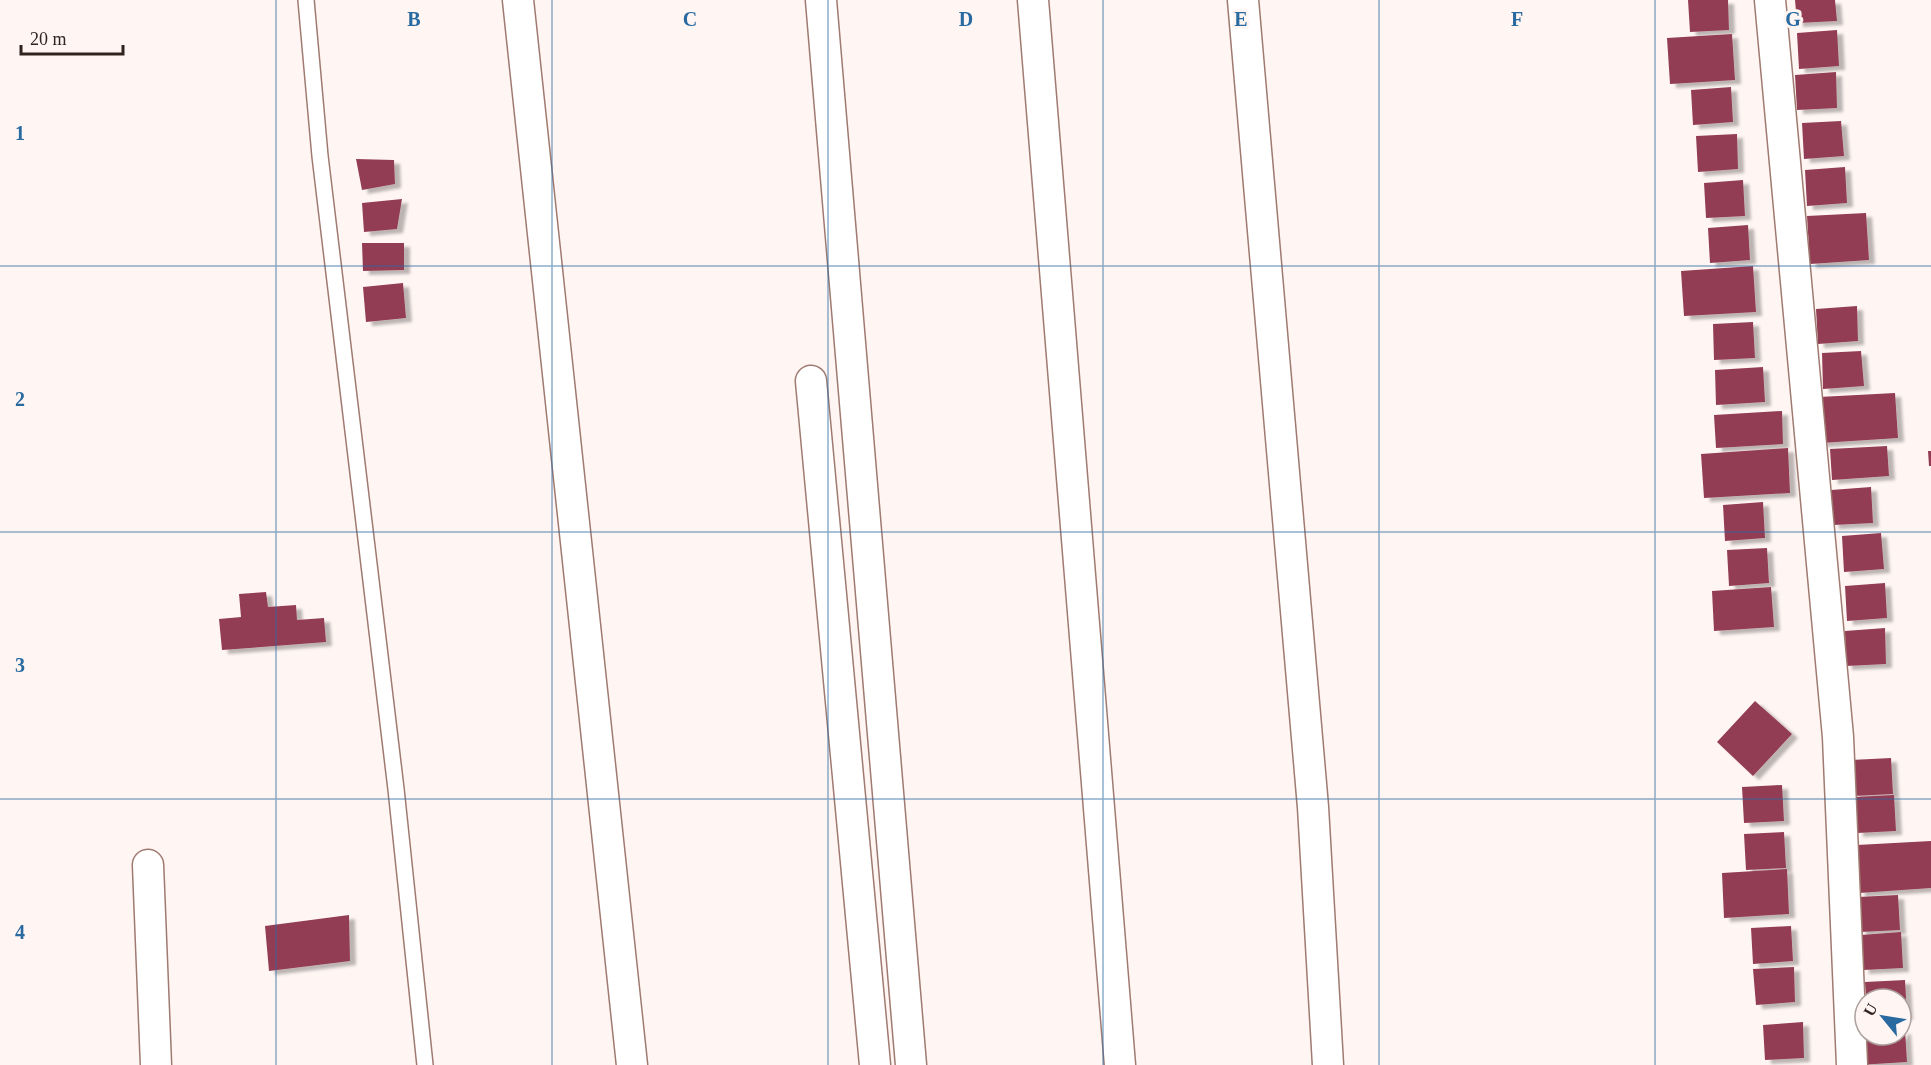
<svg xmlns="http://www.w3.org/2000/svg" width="1931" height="1065" viewBox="0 0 1931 1065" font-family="'Times New Roman',serif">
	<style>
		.building { fill: #933d54; filter: url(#shadow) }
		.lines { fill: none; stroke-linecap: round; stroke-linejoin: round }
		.service-casing { stroke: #9f7a70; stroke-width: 18 }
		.minor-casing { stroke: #9f7a70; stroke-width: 33 }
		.service { stroke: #fff; stroke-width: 15 }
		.minor { stroke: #fff; stroke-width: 30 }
		.grid { fill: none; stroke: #296aa0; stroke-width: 1.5; stroke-opacity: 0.55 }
		.grid-label { font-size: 20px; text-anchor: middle; font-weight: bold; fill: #296aa0; stroke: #fff6f4; stroke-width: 6; stroke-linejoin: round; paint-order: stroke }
	</style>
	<defs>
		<filter id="shadow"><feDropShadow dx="6" dy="4" stdDeviation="1.5" flood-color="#0004"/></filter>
	</defs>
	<rect width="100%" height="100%" fill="#fff6f4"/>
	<path class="building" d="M1688 0H1728L1729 30 1690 32Z
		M1795 0H1835L1837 21 1797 23Z
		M1837 30 1839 66 1799 69 1797 33Z
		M1732 34 1735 80 1670 84 1667 38Z
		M1836 72 1837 108 1797 110 1795 75Z
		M1731 87 1733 122 1693 125 1691 90Z
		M1841 121 1844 156 1804 159 1802 123Z
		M1737 134 1738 169 1698 172 1696 136Z
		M356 159 394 160 395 184 362 190Z
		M1845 167 1847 203 1807 206 1805 170Z
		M1743 180 1745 216 1706 218 1704 183Z
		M402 199 397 229 364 232 362 203Z
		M1866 213 1869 260 1810 264 1807 216Z
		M1748 225 1750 260 1710 263 1708 228Z
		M362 243H404V270L363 271Z
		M1753 266 1756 312 1684 316 1681 271Z
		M403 283 406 318 366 322 363 287Z
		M1857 306 1858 341 1818 344 1816 309Z
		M1753 322 1755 358 1714 360 1713 324Z
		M1861 351 1864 386 1823 389 1822 353Z
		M1763 367 1765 402 1716 405 1715 370Z
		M1895 393 1898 438 1821 443 1819 397Z
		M1782 411 1783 444 1716 448 1714 415Z
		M1887 446 1889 476 1832 480 1830 449Z
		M1788 448 1790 493 1704 498 1701 454Z
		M1928 451H1931V466H1929Z
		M1871 487 1873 523 1833 525 1831 490Z
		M1763 502 1765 538 1725 541 1723 505Z
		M1881 533 1884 569 1844 572 1842 536Z
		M1767 548 1769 583 1729 586 1727 550Z
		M1885 583 1887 618 1847 621 1845 586Z
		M1771 587 1774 627 1714 631 1712 591Z
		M266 592 268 607 296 605 297 620 324 618 326 642 222 650 219 619 241 617 239 594Z
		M1885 628 1886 664 1846 666 1845 631Z
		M1755 701 1792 734 1753 776 1717 742Z
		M1891 758 1893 794 1853 796 1851 760Z
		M1782 785 1784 821 1744 823 1742 787Z
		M1894 795 1896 831 1857 833 1855 797Z
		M1784 832 1786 868 1746 870 1744 834Z
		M1931 841V888L1859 893 1857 845Z
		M1787 869 1789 914 1724 918 1722 873Z
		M1898 895 1900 930 1860 932 1858 897Z
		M349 915 350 961 269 971 265 926Z
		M1791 926 1793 961 1753 964 1751 928Z
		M1901 932 1903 968 1863 970 1861 935Z
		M1794 967 1795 1002 1756 1005 1753 969Z
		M1905 980 1907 1016H1901V999H1866L1865 982Z
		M1803 1022 1804 1058 1765 1060 1763 1025Z
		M1905 1030 1907 1062 1858 1065 1865 1035H1901V1031Z"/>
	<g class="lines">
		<g class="service-casing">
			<path id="service" d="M306 0 320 156 396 789 425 1065"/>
		</g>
		<g class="minor-casing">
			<path id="minor" d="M518 0 632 1065
				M821 0 911 1065
				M1033 0 1120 1065
				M1243 0 1313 807 1328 1065
				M1770 0 1838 737 1852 1065
				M811 381 875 1065
				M148 865 156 1065"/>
		</g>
		<use href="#service" class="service"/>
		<use href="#minor" class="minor"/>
	</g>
	<path class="grid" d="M276 0V1065M552 0V1065M828 0V1065M1103 0V1065M1379 0V1065M1655 0V1065M0 266H1931M0 532H1931M0 799H1931"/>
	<g class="grid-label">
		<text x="414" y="26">B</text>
		<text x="690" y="26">C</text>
		<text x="966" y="26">D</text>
		<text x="1241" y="26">E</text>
		<text x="1517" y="26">F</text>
		<text x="1793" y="26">G</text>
		<text x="20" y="140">1</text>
		<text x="20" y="406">2</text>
		<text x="20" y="672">3</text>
		<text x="20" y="939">4</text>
	</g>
	<g transform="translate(1883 1017) rotate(300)"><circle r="28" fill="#fff6f4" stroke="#ada29f" stroke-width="1.5"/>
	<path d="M0-4.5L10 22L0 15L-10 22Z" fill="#296aa0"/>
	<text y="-9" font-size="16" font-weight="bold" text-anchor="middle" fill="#32231f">U</text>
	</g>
	<path d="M21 45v9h102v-9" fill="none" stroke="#32231f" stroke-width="3"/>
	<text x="30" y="45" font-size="18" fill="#32231f" stroke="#fff6f4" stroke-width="4.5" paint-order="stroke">20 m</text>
</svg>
